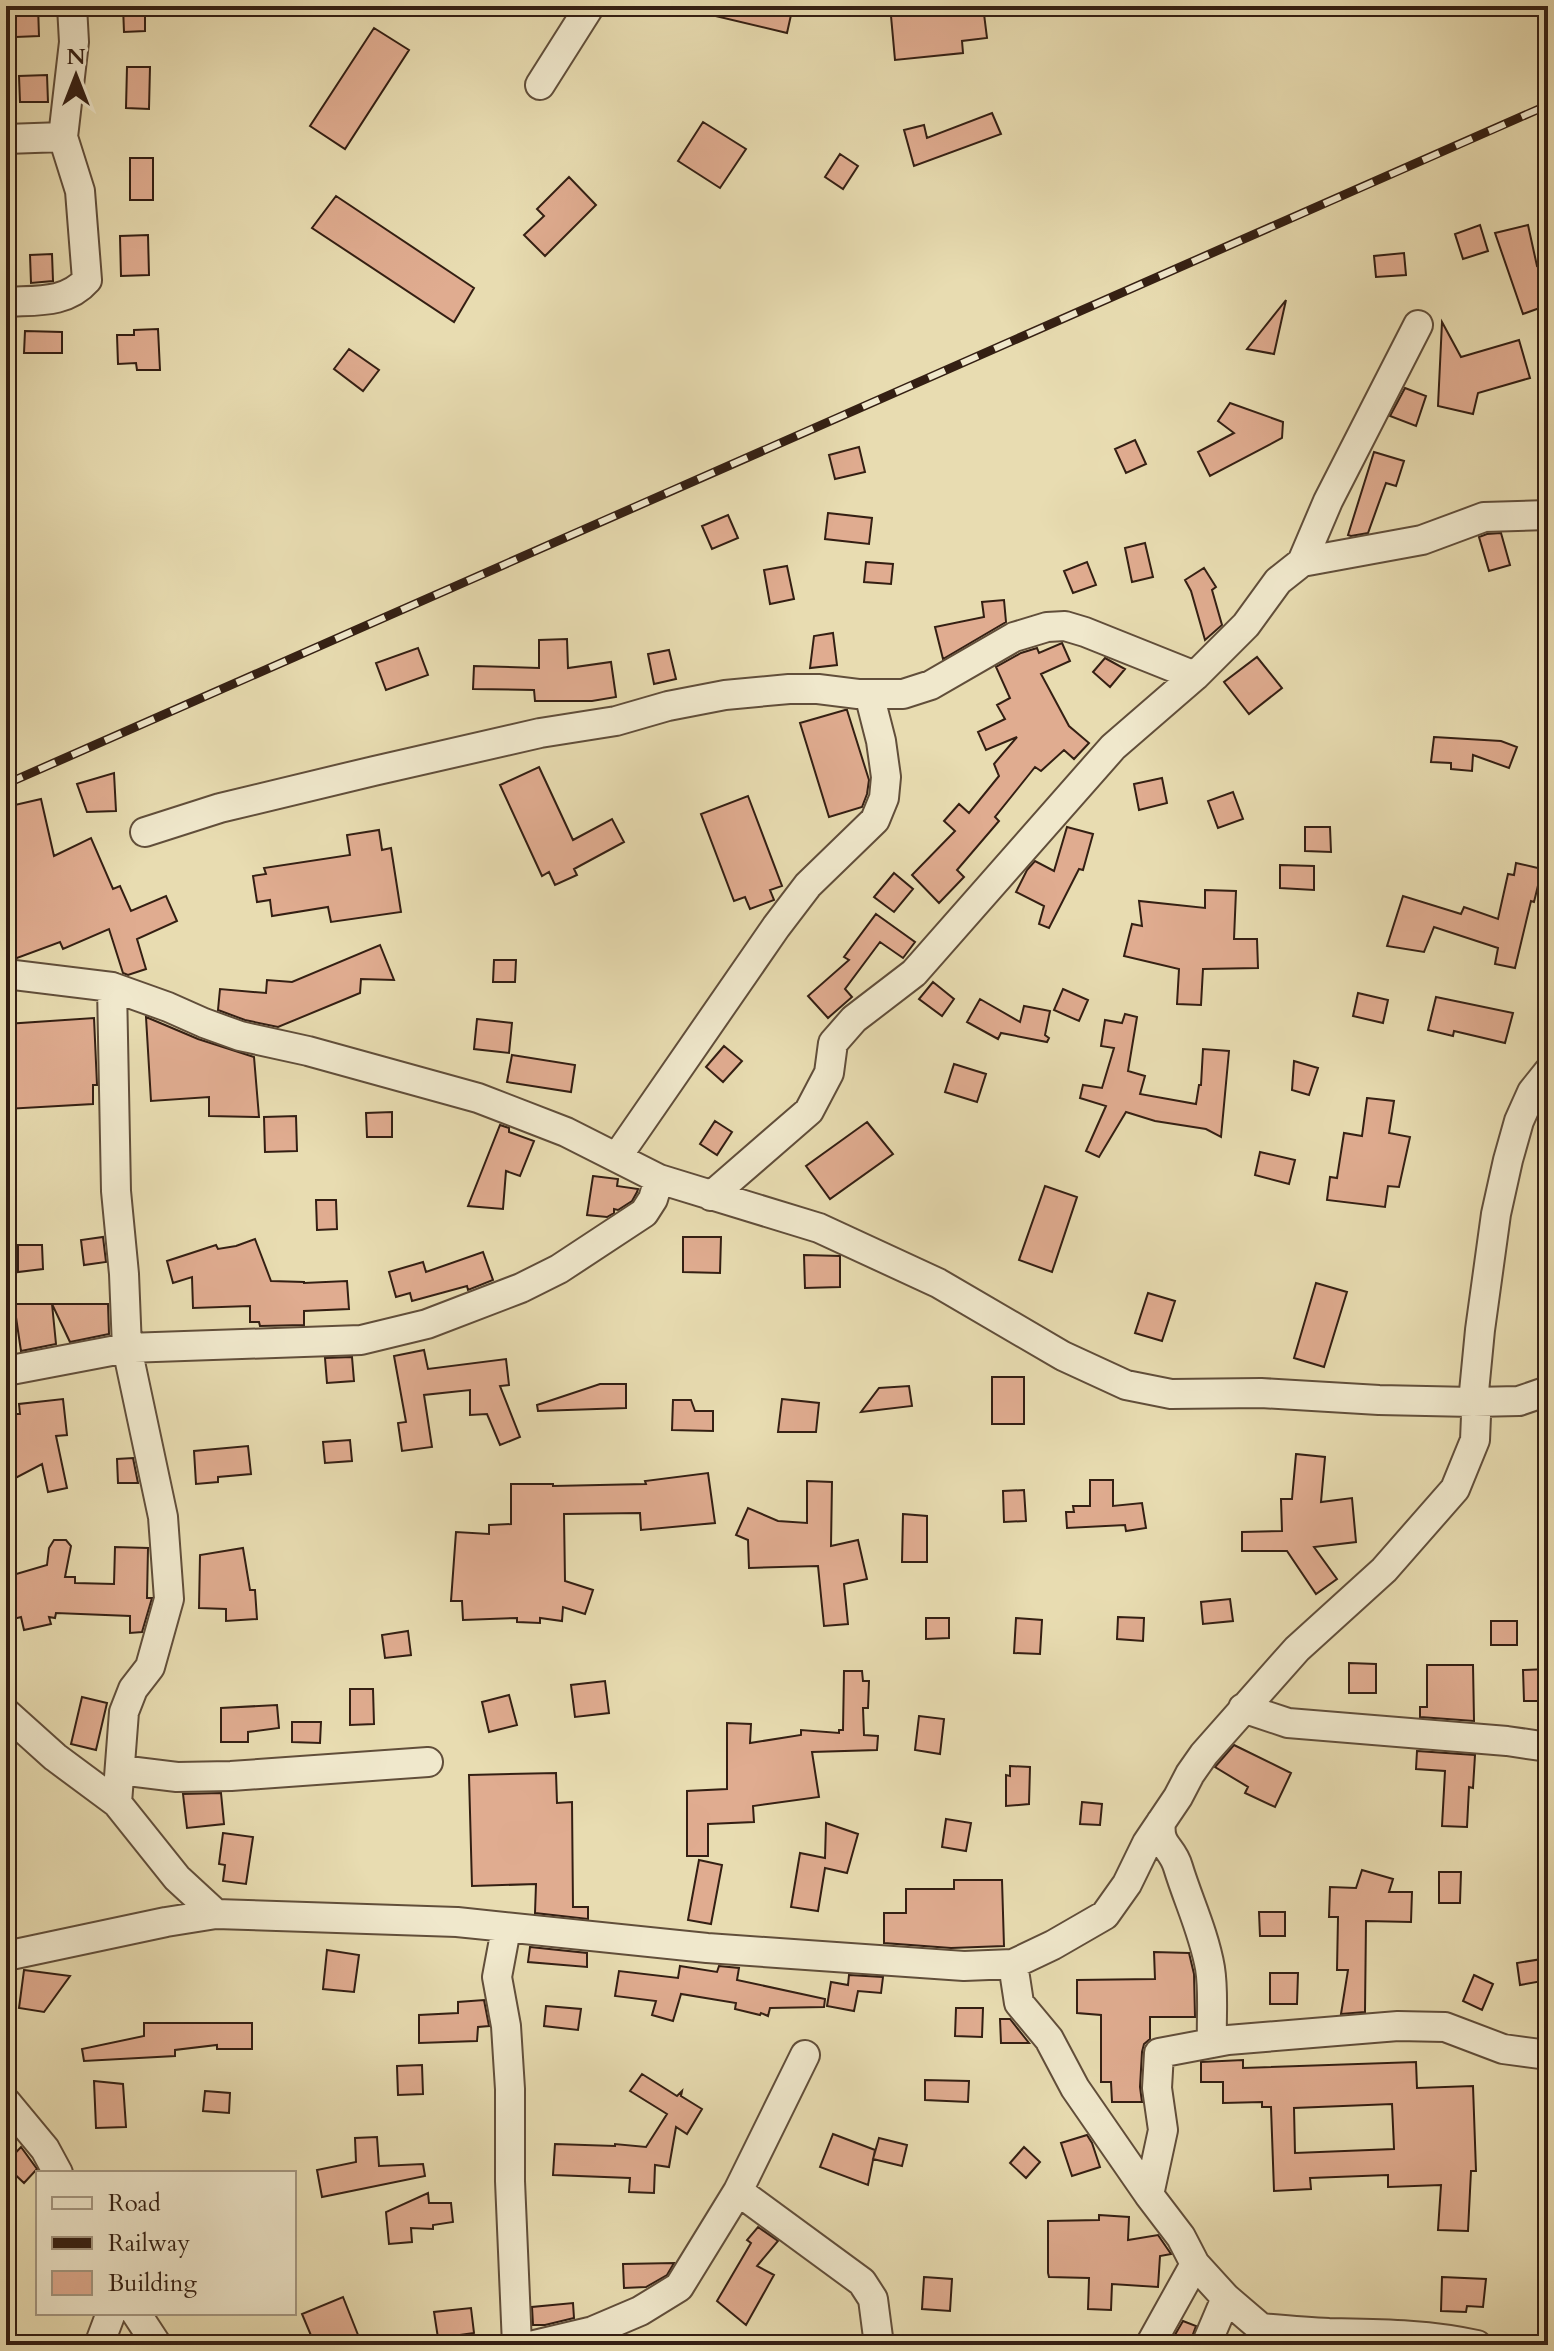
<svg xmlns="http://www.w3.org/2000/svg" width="1554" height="2351" viewBox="0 0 1554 2351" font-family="Cardo,serif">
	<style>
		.building { fill: #e0ac90; stroke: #341f13; stroke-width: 2; fill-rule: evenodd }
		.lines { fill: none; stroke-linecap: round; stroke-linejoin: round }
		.street-casing { stroke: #614e3a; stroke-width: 32 }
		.street { stroke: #f0e8cc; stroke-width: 28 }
		.rail-casing { stroke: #341f13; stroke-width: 9 }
		.rail { stroke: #f0e8cc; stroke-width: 6; stroke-dasharray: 18; stroke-linecap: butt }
	</style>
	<rect width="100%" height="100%" fill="#e8dcb1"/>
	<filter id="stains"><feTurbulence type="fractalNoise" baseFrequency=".0025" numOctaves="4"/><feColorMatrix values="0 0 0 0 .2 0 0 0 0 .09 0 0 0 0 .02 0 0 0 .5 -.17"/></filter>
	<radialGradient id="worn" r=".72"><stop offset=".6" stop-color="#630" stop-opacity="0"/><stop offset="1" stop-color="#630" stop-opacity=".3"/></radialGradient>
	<path class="building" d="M15 6H38L39 36 16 37Z
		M123 6H145V31L124 32Z
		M708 6H793L787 33 707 14Z
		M900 6H983L987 38 962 41 963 53 895 60 891 16 901 15Z
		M374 28 409 50 345 149 310 126Z
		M127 67H150L149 109 126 108Z
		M47 75 48 102H20L19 76Z
		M992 113 1001 134 914 166 904 130 924 125 927 138Z
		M703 122 746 149 720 188 678 161Z
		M840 154 858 166 843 189 825 177Z
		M130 158H153V200H130Z
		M569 177 596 205 545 256 524 235 544 216 537 209Z
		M336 196 474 288 454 322 312 228Z
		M1480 225 1488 251 1463 259 1455 234Z
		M1528 225 1537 266 1540 265 1548 288V305L1523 314 1495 233Z
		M148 235 149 275 121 276 120 236Z
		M1404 253 1406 275 1376 277 1374 256Z
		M52 254 53 281 31 283 30 255Z
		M1286 300 1274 354 1247 349Z
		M1442 322 1461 357 1519 340 1530 378 1478 393 1473 414 1438 406Z
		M158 329 160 370H137L136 363 118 364 117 335H134V330Z
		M25 331 62 332V353H24Z
		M349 349 379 370 363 391 334 369Z
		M1405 388 1426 396 1416 426 1390 416Z
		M1230 403 1283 422 1282 438 1210 476 1198 452 1234 433 1218 421Z
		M1135 440 1146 464 1126 473 1115 449Z
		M859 447 865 472 835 479 829 455Z
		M1374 452 1404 461 1396 486 1386 483 1368 533 1351 536 1348 535Z
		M828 513 872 518 869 544 825 539Z
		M728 515 738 538 712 549 702 526Z
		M1501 533 1510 565 1489 571 1479 537 1487 534Z
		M1145 543 1153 577 1132 582 1125 548Z
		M866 562 893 564 891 584 864 582Z
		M1087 562 1096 585 1073 593 1064 571Z
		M787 566 794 599 770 604 764 570Z
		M1204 568 1216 587 1212 590 1222 625 1205 640 1191 591 1185 580Z
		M1004 600 1006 622 943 659 935 627 984 617 982 602Z
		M833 633 837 665 810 668 814 636Z
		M567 639 568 668 611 662 616 697 592 701H535L534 690 473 689 474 666 539 668V640Z
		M1062 643 1070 661 1041 674 1069 726 1089 743 1074 759 1064 750 1041 771 1035 767 995 817 999 821 957 870 964 877 939 903 912 875 955 831 944 821 959 804 969 813 999 776 994 764 1017 737 986 750 978 732 1005 719 997 705 1010 698 996 667 1021 653 1037 648 1039 653Z
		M418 648 428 675 386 690 376 663Z
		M669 650 676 679 654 684 648 654Z
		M1257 657 1282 688 1249 714 1224 682Z
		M1105 658 1125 669 1110 687 1093 672Z
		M845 710H847L869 780 867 794 862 807 829 817 800 723Z
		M1434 737 1501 741 1517 747 1509 768 1473 755 1472 771 1451 769V763L1431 762Z
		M539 767 573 840 612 819 624 842 574 869 577 875 555 885 549 872 542 876 500 785Z
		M114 773 116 811 87 812 77 784Z
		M1162 778 1167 803 1139 810 1134 784Z
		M1233 792 1243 819 1218 828 1208 801Z
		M748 796 782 886 770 890 774 900 750 909 745 897 734 901 701 814Z
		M41 799 54 856 91 838 113 889 120 886 131 911 166 896 177 921 137 939 146 969 128 975 123 973 109 929 63 949 60 942 17 958 6 957V807Z
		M1067 827 1093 834 1083 870 1079 869 1049 928 1039 924 1044 906 1016 892 1027 870 1035 861 1054 871Z
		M1305 827H1330L1331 852 1305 851Z
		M379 830 382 850 391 848 401 912 331 922 328 907 272 916 270 900 257 902 253 876 266 874 264 868 350 855 347 835Z
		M1516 863 1542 869 1534 902 1531 901 1515 968 1495 964 1498 948 1434 927 1424 952 1387 946 1403 896 1461 914 1464 907 1498 919 1508 874 1514 875Z
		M1280 865 1314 866V890L1280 888Z
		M894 873 913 889 894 912 874 897Z
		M1205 890 1236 891 1234 939H1257L1258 968 1203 969 1201 1005 1177 1004 1179 969 1124 956 1132 924 1142 926 1139 901 1205 908Z
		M876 914 915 942 903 958 880 942 845 989 852 997 828 1018 808 996 849 960 844 957Z
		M380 945 394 980 361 979 360 993 278 1027 245 1020 218 1010 220 989 266 993 267 980 292 982Z
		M494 960H516L515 982H493Z
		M933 982 954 999 942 1016 919 999Z
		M1063 989 1088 1000 1079 1021 1054 1010Z
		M1358 993 1388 1000 1383 1023 1353 1016Z
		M1436 997 1513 1013 1505 1043 1454 1031 1453 1036 1428 1030Z
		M980 999 1020 1022 1024 1006 1050 1011 1045 1035 1049 1038 1047 1042 1001 1033 998 1039 967 1022Z
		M1125 1014 1137 1017 1128 1071 1145 1076 1140 1094 1196 1104 1199 1085H1201L1203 1049 1229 1051 1221 1137 1206 1129 1155 1121 1126 1112 1099 1157 1086 1151 1106 1106 1080 1098 1083 1085 1102 1088 1114 1048 1101 1046 1105 1020 1122 1023Z
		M146 1017 198 1039 254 1057 259 1117 209 1116V1097L151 1101Z
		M94 1018 97 1085H93V1104L6 1109V1024Z
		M477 1019 512 1023 509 1053 474 1049Z
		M724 1046 742 1061 723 1082 706 1067Z
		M512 1055 575 1065 571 1092 507 1082Z
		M1294 1061 1318 1068 1309 1095 1292 1090Z
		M954 1064 986 1074 977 1102 945 1092Z
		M1367 1098 1394 1101 1389 1133 1410 1137 1399 1187 1388 1186 1385 1207 1327 1200 1330 1177 1337 1178 1344 1133 1362 1136Z
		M392 1112V1137H367L366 1113Z
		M296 1116 297 1151 265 1152 264 1117Z
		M715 1121 732 1132 717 1155 700 1144Z
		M867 1122 893 1154 830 1199 806 1166Z
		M500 1125 509 1128V1132L534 1141 520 1176 506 1171 503 1209 468 1206Z
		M1260 1152 1295 1160 1289 1184 1255 1175Z
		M593 1176 618 1179 617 1186 638 1189 637 1192 632 1201 618 1210 614 1209V1213L607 1217 587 1215Z
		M1045 1186 1077 1197 1052 1272 1019 1260Z
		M316 1200H336L337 1229 317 1230Z
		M103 1237 106 1262 84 1265 81 1240Z
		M683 1237H721L720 1273 683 1272Z
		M255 1239 271 1281 304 1282V1283L347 1281 349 1309 304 1311V1325L260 1326 259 1322H250V1306L193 1308 192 1277 173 1283 167 1261 216 1245 218 1249 236 1246Z
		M18 1245H42L43 1269 18 1272Z
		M483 1252 493 1280 468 1290 467 1286 412 1301 410 1293 396 1297 389 1272 423 1262 426 1272Z
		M804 1255 840 1256V1287L805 1288Z
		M1316 1283 1347 1292 1324 1367 1294 1358Z
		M1148 1293 1175 1301 1162 1341 1135 1333Z
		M14 1304H52L56 1344 21 1351Z
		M52 1304H108L109 1334 70 1342Z
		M424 1350 428 1369 506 1359 509 1385 500 1386 520 1437 500 1445 487 1414 470 1415V1390L424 1395 432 1447 402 1451 398 1423 406 1422 394 1356Z
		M352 1357 354 1381 327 1383 325 1358Z
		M992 1377H1024V1424H992Z
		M600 1384H626V1408L538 1411 537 1405Z
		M909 1386 912 1406 861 1412 879 1388Z
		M63 1399 67 1435 56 1436 67 1488 48 1492 42 1464 6 1483 14 1414H20L19 1404Z
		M782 1399 819 1403 816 1432H778Z
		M673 1400H691L695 1411H713V1431L672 1430Z
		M350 1440 352 1461 325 1463 323 1442Z
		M248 1446 251 1474 218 1477V1482L196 1484 194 1451Z
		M1296 1454 1325 1457 1321 1502 1352 1498 1356 1542 1314 1547 1337 1579 1316 1594 1287 1551H1242V1532L1282 1531 1281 1499H1292Z
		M133 1458 138 1483H118L117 1459Z
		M708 1473 715 1523 641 1530 640 1513 564 1514 565 1581 593 1590 585 1614 563 1607 562 1621 540 1618V1623L517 1622V1618L463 1620 462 1601H451L456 1532 489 1534V1525L511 1524V1484H553V1486L646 1484 645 1481Z
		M1090 1480H1113V1506L1142 1503 1146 1528 1126 1531 1125 1525 1067 1528 1066 1512H1074L1073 1506H1090Z
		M807 1481 832 1482 831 1546 858 1540 867 1579 844 1584 848 1624 824 1626 818 1566 749 1568 748 1540 736 1535 748 1508 778 1521 807 1523Z
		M1024 1490 1026 1521 1004 1522 1003 1491Z
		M903 1514 927 1516V1562H902Z
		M54 1540H66L71 1546 65 1577H75V1583L114 1584 115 1547 148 1548 147 1598H152L142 1632 130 1633V1616L56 1613 55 1618 49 1617 51 1624 24 1630 21 1617 6 1621V1577L47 1565 49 1548Z
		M243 1548 250 1590H255L257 1619 226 1621V1609L199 1608 200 1555Z
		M1230 1599 1233 1621 1203 1624 1201 1602Z
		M1118 1617 1144 1618 1143 1641 1117 1639Z
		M926 1618H949V1638L926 1639Z
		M1016 1618 1042 1620 1040 1654 1014 1653Z
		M1491 1621H1517V1645H1491Z
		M408 1631 411 1655 385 1658 382 1635Z
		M1349 1663 1376 1664V1693H1349Z
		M1427 1665H1473L1474 1721 1420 1717V1707H1427Z
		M1548 1669V1701H1524L1523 1670Z
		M844 1671H862L863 1681H869L868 1708H863L864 1735 878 1736 877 1750 812 1752 819 1797 753 1806 754 1822 708 1824V1856H687V1791L727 1789V1723L751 1724 750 1743 801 1735V1730L839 1733V1730H843Z
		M605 1681 609 1713 575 1717 571 1685Z
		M350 1689H373L374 1724 350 1725Z
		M509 1695 517 1725 489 1732 482 1702Z
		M82 1697 107 1703 96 1750 71 1744Z
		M277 1705 279 1728 248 1732V1742H221V1708Z
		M919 1716 944 1719 940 1754 915 1750Z
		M292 1722H321L320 1743 292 1742Z
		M1234 1745 1291 1773 1275 1807 1245 1793 1248 1787 1215 1767Z
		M1417 1751 1475 1755 1473 1788 1469 1787 1467 1827 1442 1826 1445 1771 1416 1769Z
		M1010 1766 1030 1767 1029 1804 1006 1806V1775L1010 1776Z
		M556 1773 557 1803 572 1802 573 1907H588V1919L535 1913 536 1884 472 1886 469 1775Z
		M221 1793 224 1824 187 1828 183 1794Z
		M1082 1802 1102 1804 1100 1825 1080 1824Z
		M946 1819 971 1823 966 1851 942 1847Z
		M826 1823 858 1834 847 1873 825 1868 818 1911 791 1907 800 1853 825 1858Z
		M223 1833 253 1837 246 1884 223 1881 225 1865 219 1864Z
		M699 1860 722 1865 711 1924 688 1920Z
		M1362 1870 1393 1879 1389 1892H1412L1411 1922 1366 1921 1365 2012 1341 2014 1348 1970H1337L1338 1917H1329L1330 1887 1356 1888Z
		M1439 1872H1461L1460 1903H1439Z
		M954 1880H1002L1004 1946 951 1948 884 1943V1913H906V1889H954Z
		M1259 1912H1285V1936H1260Z
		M530 1947 587 1953V1967L528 1962Z
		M327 1950 359 1955 354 1992 323 1989Z
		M1154 1952 1189 1953 1194 1974 1195 2017H1150V2039L1144 2044 1142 2052 1140 2087 1142 2102H1112L1111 2082H1101V2015L1077 2013V1980L1155 1979Z
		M1548 1958V1980L1520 1985 1517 1963Z
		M680 1966 717 1972 719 1966 739 1968 737 1980 825 1999 824 2007 770 2008 768 2016 761 2013 760 2015 735 2009 736 2003 681 1994 673 2021 652 2015 656 2001 615 1996 619 1971 678 1978Z
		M24 1970 70 1976 44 2012 19 2008Z
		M1270 1973H1298L1297 2004H1270Z
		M849 1975 883 1977 881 1993 858 1991 854 2011 827 2006 831 1982 848 1985Z
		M1474 1975 1493 1984 1482 2010 1463 2001Z
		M484 2000 489 2026 478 2027 477 2041 419 2043V2015L458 2013V2002Z
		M546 2006 581 2009 578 2030 544 2026Z
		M956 2008H983L982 2037 955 2036Z
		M1000 2019H1010L1029 2043H1001Z
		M144 2023H252V2049H217V2045L175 2050V2056L84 2061 82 2049 144 2036Z
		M1243 2060V2068L1416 2062 1417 2088 1473 2086 1476 2171H1471L1468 2231 1438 2230 1441 2185 1388 2187V2175L1310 2178 1311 2189 1274 2191 1271 2107H1262V2102L1223 2103V2082H1201V2062ZM1392 2104 1394 2149 1295 2153 1294 2108Z
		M422 2065 423 2094 398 2095 397 2066Z
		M642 2074 677 2096 682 2091 681 2096 702 2109 687 2134 676 2127 669 2167 655 2165 654 2193 629 2192 630 2178 553 2175 555 2144 615 2146V2144L646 2147 667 2114 630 2091Z
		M925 2080 969 2081 968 2102 925 2100Z
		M94 2081 123 2084 126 2127 96 2128Z
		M205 2091 230 2093 229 2113 203 2111Z
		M833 2134 875 2150 868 2185 820 2167Z
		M1087 2135 1092 2143 1100 2167 1072 2176 1061 2143Z
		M377 2137 379 2166 423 2164 425 2176 322 2197 317 2170 356 2162 355 2138Z
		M879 2138 907 2145 902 2166 873 2159Z
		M21 2147 37 2169 24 2183 6 2166V2163Z
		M1024 2147 1040 2162 1026 2178 1010 2163Z
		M428 2193 429 2203H451L453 2222 433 2225V2229L411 2228 412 2242 389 2244 386 2212Z
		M1099 2215 1129 2217 1128 2240 1158 2235 1171 2254 1160 2256 1158 2287 1112 2284 1111 2310 1088 2309 1089 2278 1049 2277 1048 2273V2221L1099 2220Z
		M758 2227 778 2241 757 2266 774 2275 746 2325 717 2301 751 2243 747 2240Z
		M674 2263 667 2275 646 2287 624 2288 623 2264Z
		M924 2277 952 2279 950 2311 922 2309Z
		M1442 2277 1486 2279 1483 2307 1467 2306 1466 2312 1441 2311Z
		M343 2297 362 2345H315L302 2314Z
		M573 2303 574 2318 545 2325H533L532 2307Z
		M471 2308 474 2333 438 2338 434 2312Z
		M1183 2321 1196 2326 1189 2345H1169Z"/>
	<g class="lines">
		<g class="street-casing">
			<path id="street" d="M540 85 590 6
				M6 139 63 137
				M6 302C36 300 66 304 87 280L80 191 63 137 74 42 72 6
				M1302 562 1328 501 1418 325
				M145 832 220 808 374 771 540 733 616 721 668 706 725 695 789 689H818L858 694H903L931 685 1014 637 1047 627 1065 626 1085 632 1195 676
				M6 974 112 987 168 1007 204 1023 240 1036 308 1051 478 1098 566 1132 659 1179 819 1228 938 1283 1063 1356 1126 1385 1171 1394 1261 1393 1379 1400 1473 1402 1519 1401 1548 1391
				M112 987 116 1191 124 1274 127 1348 163 1517 169 1599 150 1667 133 1689 124 1712 117 1803
				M617 1157 776 927 808 885 875 820 884 798 886 777 881 741 869 694
				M711 1196 809 1111 829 1073 833 1043 854 1019 914 973 1113 747 1195 676 1246 625 1278 581 1302 562 1422 540 1484 517 1548 515
				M6 1371 127 1348 361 1340 427 1324 521 1288 559 1269 644 1213 653 1199 659 1179
				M1243 1708 1288 1723 1507 1741 1548 1747
				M6 1713 55 1757 117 1803 177 1878 216 1914
				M120 1770 177 1777 231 1776 428 1762
				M1161 1822C1158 1847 1172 1846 1178 1867 1188 1900 1204 1933 1210 1968 1214 1993 1211 2018 1212 2043
				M506 1929 497 1977 506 2026 510 2089V2181L517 2345
				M6 1956 166 1922 216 1914 457 1922 707 1948 964 1966 1013 1964 1053 1945 1105 1915 1127 1884 1147 1843 1178 1797 1190 1774 1204 1754 1297 1649 1384 1570 1455 1489 1475 1440 1476 1416 1473 1402 1480 1330 1496 1214 1508 1160 1519 1121 1532 1092 1548 1072
				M1013 1964 1019 2003 1049 2039 1075 2088 1149 2195 1181 2237 1195 2264 1226 2298 1261 2328 1273 2345
				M805 2055 738 2191 862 2282 873 2299 879 2345
				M6 2102 45 2149 58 2173
				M1149 2195 1163 2130 1157 2088 1159 2053 1228 2040 1398 2026 1445 2027 1503 2049 1548 2055
				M136 2313 157 2345
				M1261 2328C1284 2330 1306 2332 1329 2333 1379 2334 1428 2334 1477 2345
				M99 2345 111 2313
				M534 2345 593 2331 640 2311 679 2287 738 2191
				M1150 2345 1195 2264
				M1206 2345 1226 2298"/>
		</g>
		<use href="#street" class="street"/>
		<g class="rail-casing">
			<path id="rail" d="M6 784 1548 105"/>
		</g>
		<use href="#rail" class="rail"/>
	</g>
	<rect width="1554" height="2351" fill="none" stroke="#e8dcb1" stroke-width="32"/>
	<rect x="8" y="8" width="1538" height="2335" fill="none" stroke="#341f13" stroke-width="4"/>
	<rect x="16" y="16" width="1522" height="2319" fill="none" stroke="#341f13" stroke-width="2"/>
	<rect x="36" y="2171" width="260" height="144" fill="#f0e8cc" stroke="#a59882" stroke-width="2"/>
	<rect x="52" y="2197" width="40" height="12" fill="#f0e8cc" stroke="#a59882" stroke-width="2"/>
	<text x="108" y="2211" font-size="24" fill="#341f13">Road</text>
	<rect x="52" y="2237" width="40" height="12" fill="#341f13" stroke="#a59882" stroke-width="2"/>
	<text x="108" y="2251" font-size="24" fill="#341f13">Railway</text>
	<rect x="52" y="2271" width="40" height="24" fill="#e0ac90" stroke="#a59882" stroke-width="2"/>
	<text x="108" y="2291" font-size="24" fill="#341f13">Building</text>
	<g transform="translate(76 76)" stroke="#f0e8cc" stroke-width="6" paint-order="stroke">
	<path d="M0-6L14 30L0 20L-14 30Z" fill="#341f13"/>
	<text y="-12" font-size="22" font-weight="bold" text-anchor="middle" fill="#341f13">N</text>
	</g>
	<rect width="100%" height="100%" filter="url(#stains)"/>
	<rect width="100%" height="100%" fill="url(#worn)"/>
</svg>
